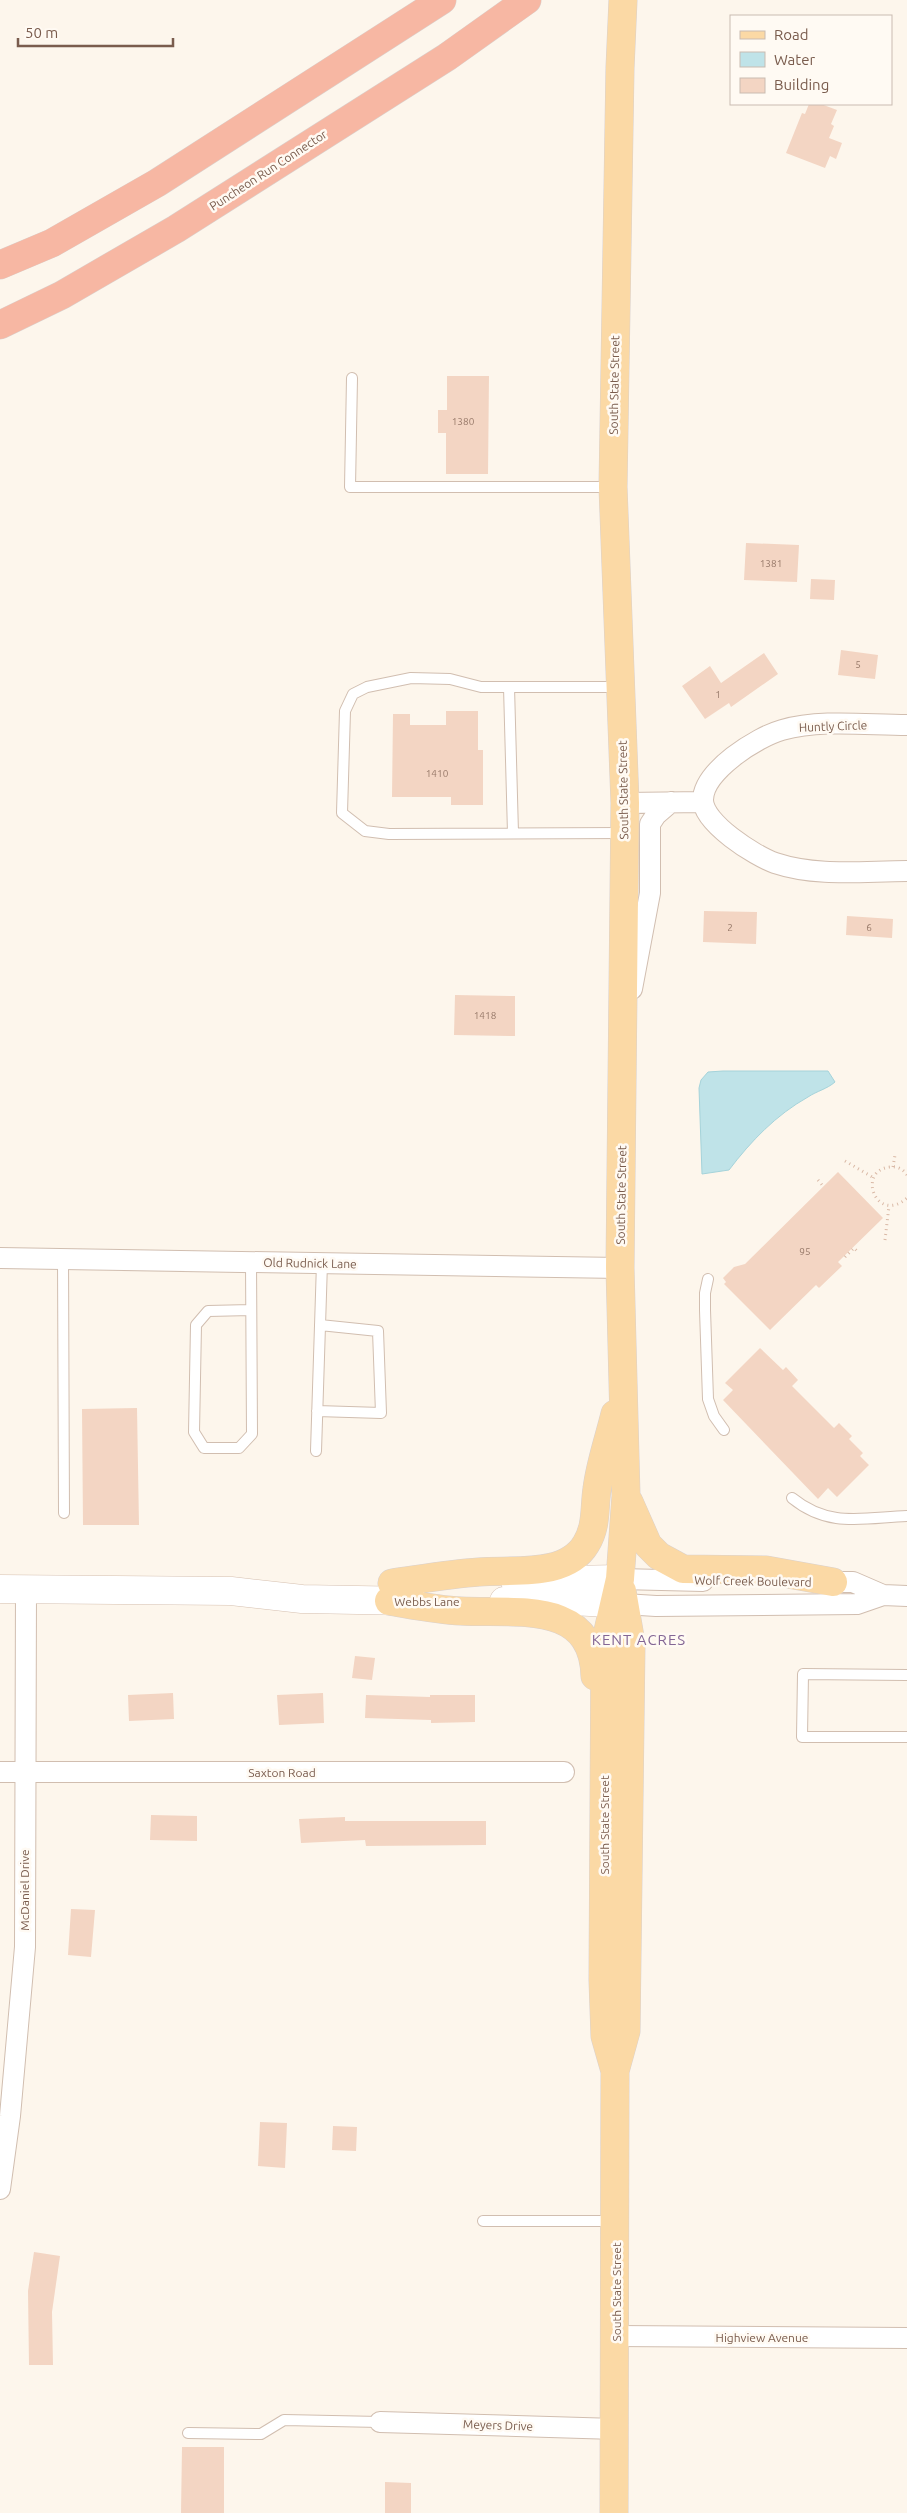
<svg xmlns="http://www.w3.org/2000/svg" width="907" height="2513" viewBox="0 0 907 2513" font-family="Ubuntu,sans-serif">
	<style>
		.water { fill: #bfe3e8; stroke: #a5d3da }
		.building { fill: #f3d5c3 }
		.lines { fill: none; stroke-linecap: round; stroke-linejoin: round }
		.lane-casing { stroke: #d1beb0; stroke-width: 12 }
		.street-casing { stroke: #d1beb0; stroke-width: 22 }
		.secondary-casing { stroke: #d6c0b0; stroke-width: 29 }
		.primary-casing { stroke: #dad1cd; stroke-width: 29 }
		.highway-casing { stroke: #dad1cd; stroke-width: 29 }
		.path { stroke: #d9b8a5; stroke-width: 3; stroke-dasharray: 1 4; stroke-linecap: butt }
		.lane { stroke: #fff; stroke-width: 10 }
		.street { stroke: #fff; stroke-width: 20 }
		.secondary { stroke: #fff; stroke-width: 28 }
		.primary { stroke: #fbd9a5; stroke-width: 28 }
		.highway { stroke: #f7b7a3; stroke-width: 28 }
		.labels { text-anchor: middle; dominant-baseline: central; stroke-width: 5; stroke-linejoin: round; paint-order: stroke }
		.number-label { font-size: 10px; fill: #987a6a }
		.street-label { font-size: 12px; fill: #7a5c4d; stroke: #fffaf3 }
		.quarter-label { font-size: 15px; letter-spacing: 1px; fill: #846695; stroke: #fffaf3 }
	</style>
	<rect width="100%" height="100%" fill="#fdf6ec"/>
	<path class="water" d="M723 1071H828L835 1082C827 1089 817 1091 808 1097 776 1115 751 1141 729 1170L702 1174 699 1088 701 1080 708 1072Z"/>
	<path class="building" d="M809 104H821L837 110 831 124 834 126 829 138 842 143 836 159 830 156 825 168 786 153 802 113 805 114Z
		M447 376H489L488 474H446V433H438V410H447Z
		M746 543 799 545 797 582 744 580Z
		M811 579 835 580 834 600 810 599Z
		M841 650 878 655 875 679 838 675Z
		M764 653 778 674 731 707 729 703 705 719 682 686 710 666 721 683Z
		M446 711H478V750H483V805H451V797H392L393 714H410V725H446Z
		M704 911 757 912 756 944 703 942Z
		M847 916 893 919 892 938 846 935Z
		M455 995 515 996V1036L454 1035Z
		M838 1172 883 1218 838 1262 842 1266 819 1288 816 1285 770 1330 724 1284 726 1282 723 1278 734 1267 745 1264Z
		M760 1348 783 1370 786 1367 798 1380 792 1386 834 1428 839 1423 852 1436 849 1439 863 1453 860 1456 869 1465 837 1497 828 1488 818 1499 723 1400 733 1390 725 1383Z
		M137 1408 139 1525H83L82 1409Z
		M355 1656 375 1658 372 1680 352 1678Z
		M173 1693 174 1719 129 1721 128 1695Z
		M323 1693 324 1723 279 1725 277 1695Z
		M366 1695 430 1697V1695H475V1722L431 1723V1720L365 1718Z
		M151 1815 197 1816V1841L150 1840Z
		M345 1817V1821H486V1845L366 1846 365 1840 301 1843 299 1819Z
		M71 1909 95 1910 91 1957 68 1955Z
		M260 2122 287 2123 285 2168 258 2166Z
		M333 2126 357 2127 356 2151 332 2150Z
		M34 2252 60 2256 52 2312 53 2365H29L28 2291Z
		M182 2447H224V2513H181Z
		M385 2482 411 2483V2513H385Z"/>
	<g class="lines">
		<g class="lane-casing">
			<path id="lane" d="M352 378 350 487H612
				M509 687 513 833
				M619 687H481L450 679 411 678 367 687 353 694 345 711 342 813 365 831 389 834 623 833
				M63 1258 64 1513
				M251 1262 252 1434 239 1448H204L194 1432 196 1325 208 1311 251 1310
				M708 1279 705 1293V1310L708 1399 714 1416 724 1430
				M317 1411 381 1413 378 1331 320 1325
				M316 1451 322 1263
				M792 1498C829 1528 862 1518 907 1516
				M907 1675 803 1674 802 1737H907
				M483 2221H615
				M188 2433 261 2434 284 2420 380 2422"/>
		</g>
		<g class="street-casing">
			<path id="street" d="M907 725C867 725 821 719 782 730 757 737 703 771 703 800 703 823 755 856 775 863 817 877 863 871 907 871
				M625 803 703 802
				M632 989 650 893V824L656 815 671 802
				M0 1258 620 1268
				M620 1579 703 1581
				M819 1582H853L883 1595 907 1596
				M624 1604 656 1606 857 1604 883 1595
				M0 1772H564
				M0 2189 10 2116 25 1947 26 1589
				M616 2336 907 2338
				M380 2422 616 2429"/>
		</g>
		<g class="secondary-casing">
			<path id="secondary" d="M515 1581 620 1579
				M0 1589 231 1591 302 1599 413 1601
				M504 1601H573L624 1604"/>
		</g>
		<g class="primary-casing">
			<path id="primary" d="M629 1502 648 1545 659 1556 683 1569 766 1570 833 1582
				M392 1583C421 1579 450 1574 479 1572 512 1569 566 1578 586 1544 597 1526 594 1509 597 1489 600 1464 609 1439 615 1414
				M389 1601C413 1605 437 1610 461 1611 515 1614 593 1599 595 1676
				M615 2071 626 2031 631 1643 622 1591
				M614 2513 615 2071 605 2036 603 1980 605 1644 620 1579 626 1496 620 1268 625 803 613 487 620 68 623 0"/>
		</g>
		<g class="highway-casing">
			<path id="highway" d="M0 265 52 243 157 183 442 0
				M0 325 62 295 176 229 447 57 527 0"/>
		</g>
		<path class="path" d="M845 1161 874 1178
			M893 1167 895 1155
			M907 1175C903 1169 897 1166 890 1167 856 1170 876 1225 907 1198
			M818 1180 823 1186
			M885 1240 889 1206
			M845 1257 854 1248 859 1253"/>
		<use href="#lane" class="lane"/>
		<use href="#street" class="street"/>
		<use href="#secondary" class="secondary"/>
		<use href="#primary" class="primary"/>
		<use href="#highway" class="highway"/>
	</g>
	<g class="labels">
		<g class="number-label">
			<text x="463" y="421">1380</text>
			<text x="771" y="563">1381</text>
			<text x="858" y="664">5</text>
			<text x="718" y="694">1</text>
			<text x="437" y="773">1410</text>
			<text x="730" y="927">2</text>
			<text x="869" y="927">6</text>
			<text x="485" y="1015">1418</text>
			<text x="805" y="1251">95</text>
		</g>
		<g class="street-label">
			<text transform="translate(268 170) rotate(-33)">Puncheon Run Connector</text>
			<text transform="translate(614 385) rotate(-89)">South State Street</text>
			<text transform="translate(833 726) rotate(-2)">Huntly Circle</text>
			<text transform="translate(623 790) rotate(-91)">South State Street</text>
			<text transform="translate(621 1195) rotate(-89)">South State Street</text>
			<text transform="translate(310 1263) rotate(1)">Old Rudnick Lane</text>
			<text transform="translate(753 1581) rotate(1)">Wolf Creek Boulevard</text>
			<text x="427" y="1601">Webbs Lane</text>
			<text x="282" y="1772">Saxton Road</text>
			<text transform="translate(604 1825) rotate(-90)">South State Street</text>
			<text transform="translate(24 1890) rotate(-90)">McDaniel Drive</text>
			<text transform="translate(616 2292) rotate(-90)">South State Street</text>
			<text x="762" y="2337">Highview Avenue</text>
			<text transform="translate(498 2425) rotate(2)">Meyers Drive</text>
		</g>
		<g class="quarter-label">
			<text x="639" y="1639">KENT ACRES</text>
		</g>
	</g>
	<rect x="730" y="15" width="162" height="90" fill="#fffaf3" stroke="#cabbb1"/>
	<rect x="740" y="31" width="25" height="8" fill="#fbd9a5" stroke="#cabbb1"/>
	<text x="774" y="40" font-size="15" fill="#7a5c4d">Road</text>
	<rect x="740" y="52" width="25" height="15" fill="#bfe3e8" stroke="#cabbb1"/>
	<text x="774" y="65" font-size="15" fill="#7a5c4d">Water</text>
	<rect x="740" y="78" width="25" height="15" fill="#f3d5c3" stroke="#cabbb1"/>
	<text x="774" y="90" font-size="15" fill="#7a5c4d">Building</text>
	<path d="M18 38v8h155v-8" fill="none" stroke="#7a5c4d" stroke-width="2.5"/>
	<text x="25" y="38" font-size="15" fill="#7a5c4d" stroke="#fffaf3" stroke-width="4" paint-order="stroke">50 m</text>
</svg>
